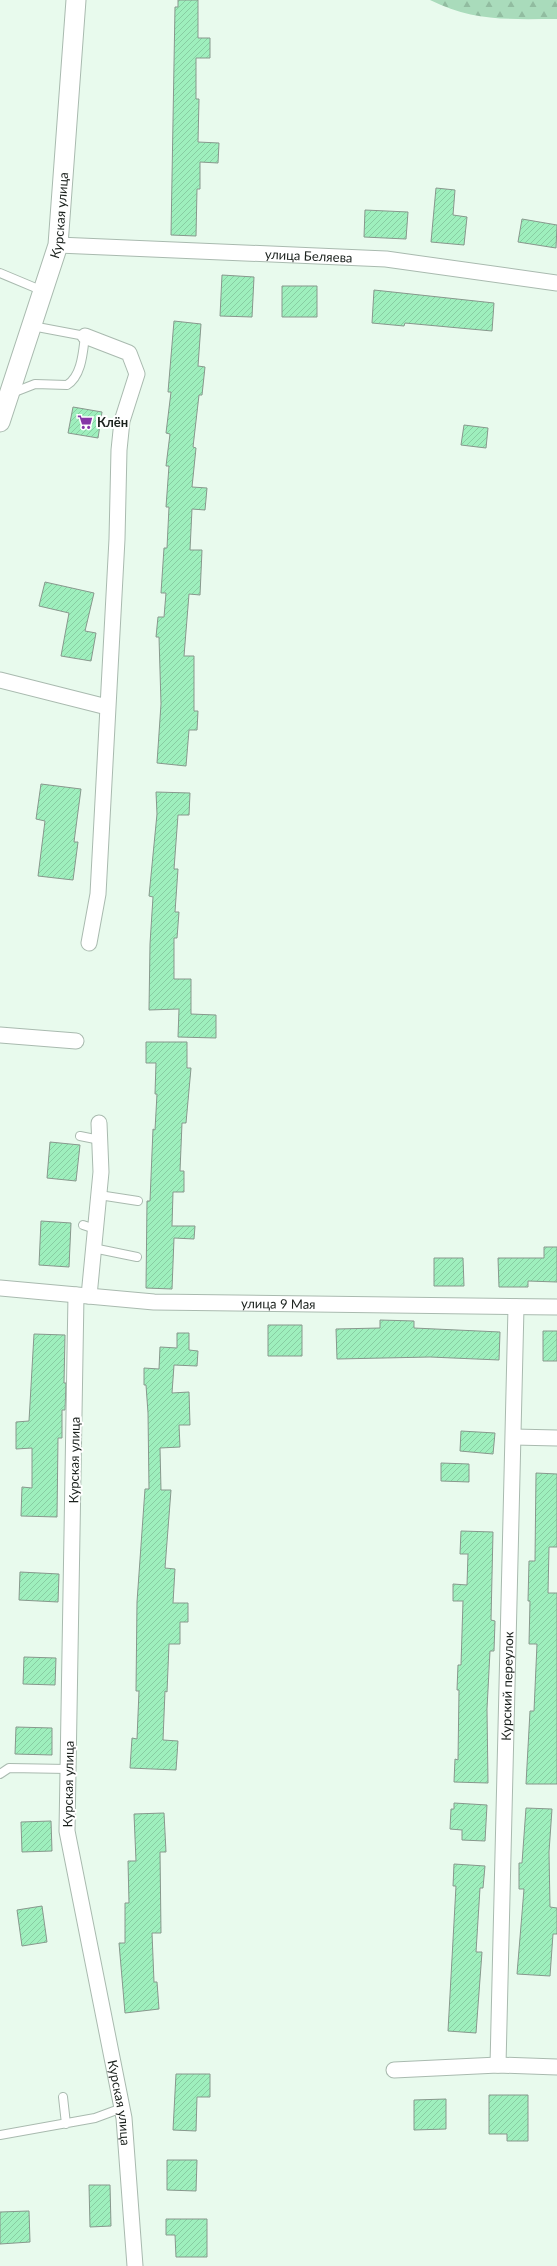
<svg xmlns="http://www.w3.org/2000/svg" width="557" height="2266" viewBox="0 0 557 2266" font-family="Lato,sans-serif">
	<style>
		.forest { fill: url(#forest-firs) }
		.building { fill: url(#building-hatch); stroke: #88988d }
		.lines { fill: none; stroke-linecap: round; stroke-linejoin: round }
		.service-casing { stroke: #a9baaf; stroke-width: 10 }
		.minor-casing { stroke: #a9baaf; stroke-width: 17 }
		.tertiary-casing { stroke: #a9baaf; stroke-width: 21 }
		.service { stroke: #fff; stroke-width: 8 }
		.minor { stroke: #fff; stroke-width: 15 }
		.tertiary { stroke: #fff; stroke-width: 19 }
		.labels { text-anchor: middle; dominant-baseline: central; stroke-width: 4; stroke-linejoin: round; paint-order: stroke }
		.street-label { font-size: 13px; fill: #1b211d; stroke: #fff }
		.poi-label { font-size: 13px; font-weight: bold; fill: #1b211d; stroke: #fff; text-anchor: start }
	</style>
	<defs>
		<pattern id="forest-firs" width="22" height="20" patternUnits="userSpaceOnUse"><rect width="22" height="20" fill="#a9dbbb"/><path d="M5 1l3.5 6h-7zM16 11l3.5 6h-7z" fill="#91bca0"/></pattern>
		<pattern id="building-hatch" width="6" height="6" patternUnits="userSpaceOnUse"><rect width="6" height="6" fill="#9eefbd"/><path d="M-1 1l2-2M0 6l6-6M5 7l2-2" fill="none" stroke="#88cda2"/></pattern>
	</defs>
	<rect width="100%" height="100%" fill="#e8faed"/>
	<path class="forest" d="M430 0H557V19C510 19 474 22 430 0Z"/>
	<path class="building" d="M178 0H198V38H210V58H196V99H199L198 142 219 143 218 163 200 162V189H197L196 236 171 235 175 7H178Z
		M436 188 455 190 453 215 467 217 464 245 431 242Z
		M365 210 408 212 406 239 364 237Z
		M522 219 557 225 556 248 518 242Z
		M222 275 254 277 252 317 220 316Z
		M282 286H317V317H282Z
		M374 290 494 303 492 331 405 323 404 326 372 323Z
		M174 321 201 324 198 366 205 367 202 395H199L193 447 196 448 192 487 207 488 205 510 192 509 190 550H202L200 595 189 594 184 656H194V711H198L197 730H189L186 766 157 763 161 704 159 637H156L158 617H164L166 593H161L164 548H167L169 507H166L169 466H166L170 434 166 433 171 392H168Z
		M73 407 102 412 98 438 68 433Z
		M464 425 488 428 486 448 461 445Z
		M45 582 94 593 85 631 96 633 91 661 61 656 69 613 39 606Z
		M41 784 81 789 74 842H78L73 880 38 876 45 821 36 819Z
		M156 792 190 793 189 815H178L174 869H178L175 912H179L177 938H174V979H191V1014L216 1015V1038L178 1037 179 1009 149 1010 150 944 153 897 149 896 157 814Z
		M146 1042H187V1068H191L186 1123H182L180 1171H184V1192H173L172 1226H195L194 1239 174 1238 172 1289 146 1288 147 1201H150L153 1129 155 1130 157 1094H155L156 1063H146Z
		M50 1142 80 1145 76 1181 47 1178Z
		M41 1221 71 1223 69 1267 39 1265Z
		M544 1247H557V1282L528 1281V1287H499L498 1258H544Z
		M434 1258H463L464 1286H434Z
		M380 1320 414 1321V1328L500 1332 499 1360 430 1357 337 1359 336 1329 380 1328Z
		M268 1325H302V1356H268Z
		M543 1331H557V1361H543Z
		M177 1333H189V1350L198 1351 197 1366 174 1365 172 1393 189 1392 190 1425H179L180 1447 160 1448 161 1490H171L165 1568 175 1569 173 1603H188V1622H180V1644H169L167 1692 165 1691 163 1740 178 1741 176 1770 130 1768 132 1738 137 1739 139 1691H136L137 1602 145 1489H149L148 1413 146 1385H144V1368L159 1369 160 1347 177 1348Z
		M34 1334 65 1335 64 1383H66L65 1410H62V1438H58L57 1517 21 1516 22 1487 32 1488V1448L16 1449V1422L29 1421Z
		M461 1431 495 1433 493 1454 460 1451Z
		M441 1463 469 1464V1482L441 1481Z
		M536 1473 557 1474V1547H549L548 1593H557V1784H526L530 1711H534L537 1644H529L530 1601H528L529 1561H535Z
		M461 1531 493 1532 491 1620 495 1621 494 1651H490L487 1709 488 1783 454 1782 455 1759 458 1760 459 1690H457L458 1665H461L463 1601H453V1584L467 1585 468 1554H460Z
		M20 1572 59 1574 58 1602 19 1600Z
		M24 1657 56 1658 55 1685 23 1684Z
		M16 1727 52 1728V1755L15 1754Z
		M454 1803 487 1805 485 1841 462 1840V1830L450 1829 451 1809H454Z
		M526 1808 552 1809 549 1852 550 1907 557 1908V1934H553L550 1976 517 1974 524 1889H519V1863H522Z
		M164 1813 166 1852H160L161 1933H152L154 1982H157L159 2009 125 2013 119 1943H125V1903H129L128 1861H136L134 1814Z
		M51 1821 52 1851 22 1852 21 1822Z
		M454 1864 485 1866 483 1888H480L476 1952H482L476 2033 448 2031 456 1886H453Z
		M42 1906 47 1942 22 1946 17 1910Z
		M176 2074H210V2097H197L196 2131 173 2130Z
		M489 2095H528V2141H507V2134H489Z
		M446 2099V2129L414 2130V2100Z
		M167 2160H197L196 2191 167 2190Z
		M89 2185H110L111 2226 90 2227Z
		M29 2211 30 2242 0 2244V2212Z
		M166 2219H207V2257H176L175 2235H166Z"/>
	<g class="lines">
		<g class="service-casing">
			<path id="service" d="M0 273 43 291
				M12 393 35 384 67 385C82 376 83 351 85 336L32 326
				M80 1136 100 1140
				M99 1195 138 1201
				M83 1225 95 1229
				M93 1248 137 1257
				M0 1774 9 1768 68 1769
				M63 2097 66 2124
				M0 2135 95 2118 122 2108"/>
		</g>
		<g class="minor-casing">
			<g id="minor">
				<path id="s1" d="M58 245 386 259 557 283"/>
				<path d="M85 336 129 353 137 374 122 421 119 450 117 539 98 894 89 943"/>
				<path d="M0 680 107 707"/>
				<path d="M0 1035 76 1041"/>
				<path id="s2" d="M0 1288 154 1302 557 1307"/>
				<path id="s3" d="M76 1295 67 1831 124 2118 135 2266"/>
				<path d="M89 1296 101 1172 99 1123"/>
				<path d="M514 1437 557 1438"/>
				<path id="s4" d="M498 2065 516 1307"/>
				<path d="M394 2070 498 2065 557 2067"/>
			</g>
		</g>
		<g class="tertiary-casing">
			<g id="tertiary">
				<path id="s5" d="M0 422 58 245 76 0"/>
			</g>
		</g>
		<use href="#service" class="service"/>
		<use href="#minor" class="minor"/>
		<use href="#tertiary" class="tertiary"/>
	</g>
	<defs>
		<g id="supermarket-bare" transform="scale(1.2)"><path d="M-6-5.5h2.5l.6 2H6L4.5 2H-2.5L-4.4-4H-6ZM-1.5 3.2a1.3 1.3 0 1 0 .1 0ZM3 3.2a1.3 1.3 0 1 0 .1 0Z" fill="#8536a6" stroke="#fff" stroke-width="2.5" paint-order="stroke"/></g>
	</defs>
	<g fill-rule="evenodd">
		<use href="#supermarket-bare" x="85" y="422"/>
	</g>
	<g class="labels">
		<g class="street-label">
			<text stroke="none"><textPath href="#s5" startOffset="216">Курская улица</textPath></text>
			<text stroke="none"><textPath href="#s1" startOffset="251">улица Беляева</textPath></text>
			<text stroke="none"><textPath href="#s2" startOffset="279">улица 9 Мая</textPath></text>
			<text transform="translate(74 1460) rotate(-89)">Курская улица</text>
			<text stroke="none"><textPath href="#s4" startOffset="379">Курский переулок</textPath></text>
			<text transform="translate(68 1784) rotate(-89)">Курская улица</text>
			<text stroke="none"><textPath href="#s3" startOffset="813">Курская улица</textPath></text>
		</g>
		<g class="poi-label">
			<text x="97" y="422">Клён</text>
		</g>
	</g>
</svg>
